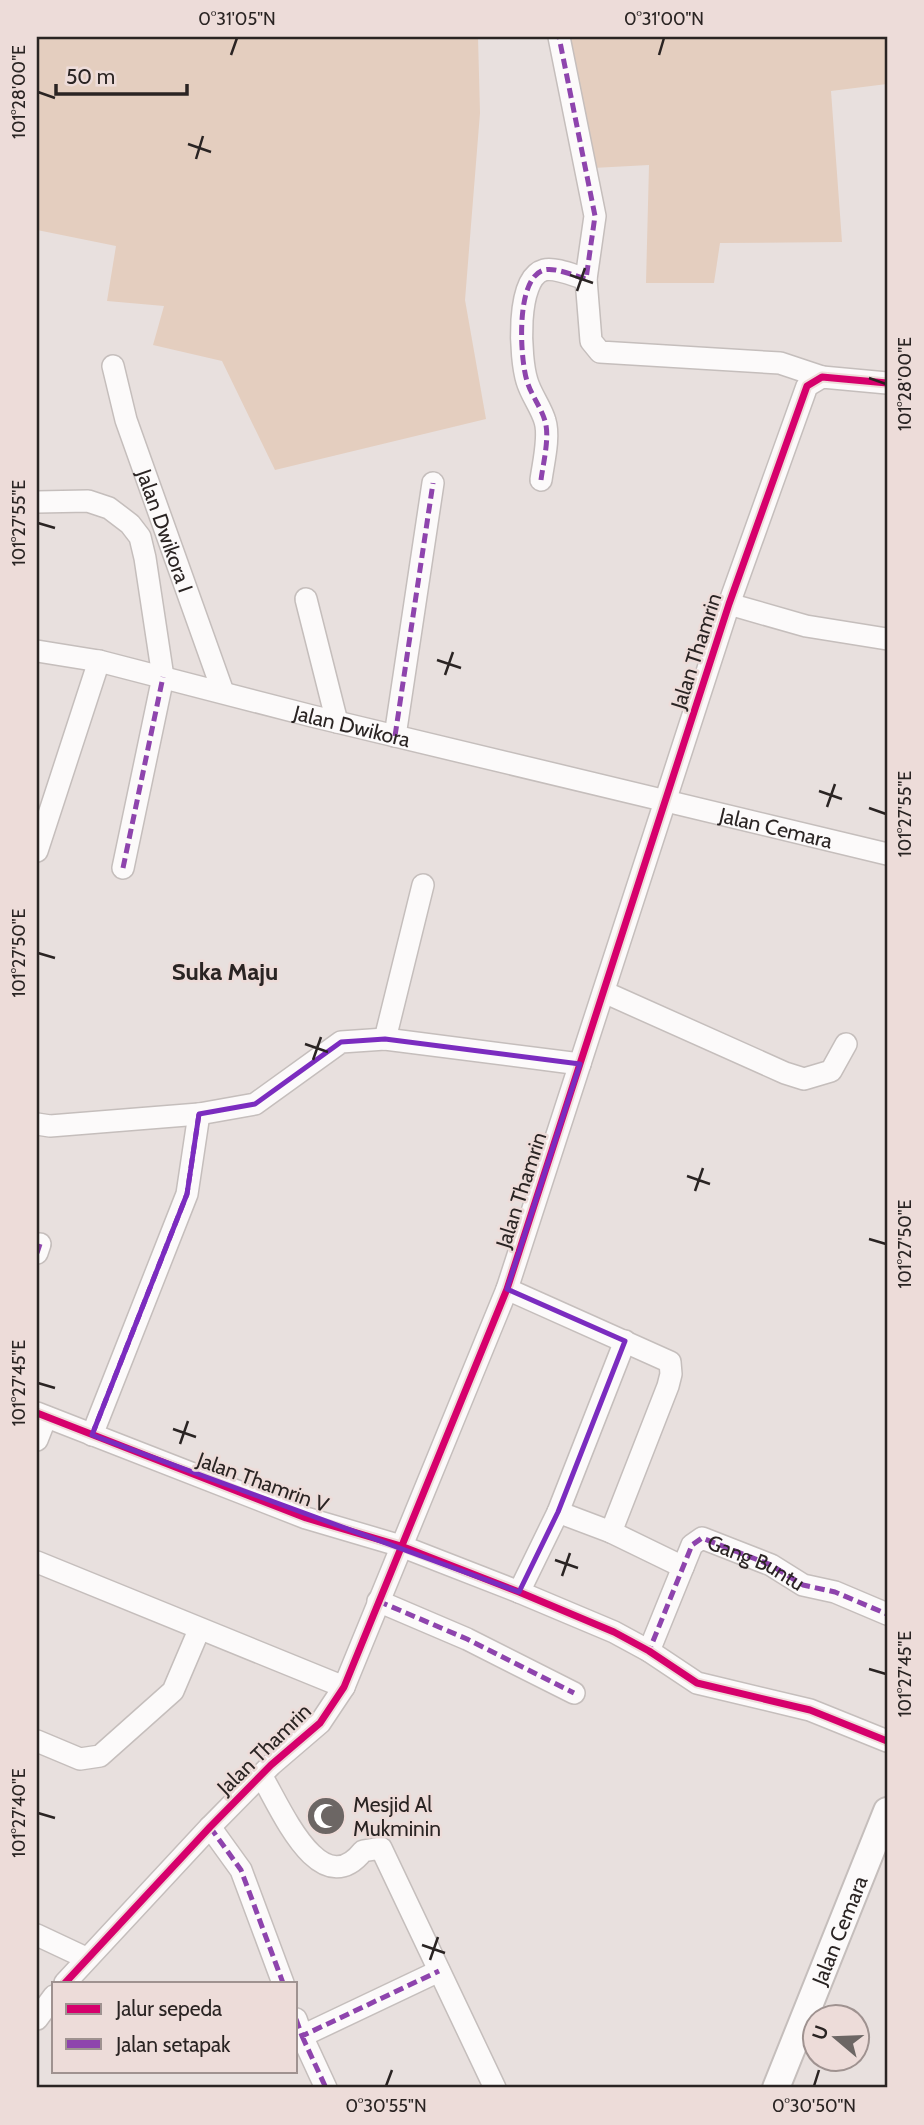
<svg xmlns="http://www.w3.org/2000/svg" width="924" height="2125" viewBox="0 0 924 2125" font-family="Cabin,sans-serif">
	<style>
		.green { fill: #e4cebf }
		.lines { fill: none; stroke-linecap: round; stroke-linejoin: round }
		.minor-casing { stroke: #c5bebc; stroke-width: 24 }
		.tertiary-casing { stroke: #c5bebc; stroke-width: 30 }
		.minor { stroke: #fcfafa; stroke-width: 21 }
		.tertiary { stroke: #fcfafa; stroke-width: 26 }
		.quiet { stroke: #8e44ad; stroke-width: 5; stroke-dasharray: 10 5; stroke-linecap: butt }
		.cycleway-casing { stroke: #eddcd9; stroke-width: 11 }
		.cycleway { stroke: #d6006c; stroke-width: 7 }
		.marked { fill: none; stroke: #7b2cbf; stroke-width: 5; stroke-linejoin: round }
		.ticks { fill: none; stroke: #2a2423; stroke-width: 2.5 }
		.labels { text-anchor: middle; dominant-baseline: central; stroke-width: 5; stroke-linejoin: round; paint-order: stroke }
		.street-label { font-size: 21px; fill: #2a2423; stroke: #eddcd9 }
		.poi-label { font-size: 21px; fill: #2a2423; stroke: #eddcd9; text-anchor: start }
		.quarter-label { font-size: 24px; font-weight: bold; fill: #2a2423; stroke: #eddcd9 }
		.neatline { fill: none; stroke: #2a2423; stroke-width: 2.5 }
		.ticks-label { font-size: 18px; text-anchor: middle; fill: #2a2423 }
	</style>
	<rect width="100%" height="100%" fill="#e8e0de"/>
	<path class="green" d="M37 37H478L480 113 465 300 486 419 275 470 222 361 153 345 164 306 107 301 116 246 37 230Z
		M566 37H887V84L831 91 842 242 720 243 714 283H646L649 165 593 168Z"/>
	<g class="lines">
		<g class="minor-casing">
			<g id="minor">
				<path d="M559 37 595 216 586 279 591 341 600 352 780 363 822 377"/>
				<path id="s1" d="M113 366 126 420 223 692"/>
				<path d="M541 480C543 464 550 437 545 421 541 407 531 395 527 381 520 359 515 278 544 270 555 267 575 276 586 279"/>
				<path d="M37 502 88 501 109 508 130 524 140 537 145 558 163 677 123 868"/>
				<path d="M306 599 337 722"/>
				<path d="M729 604 806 626 887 639"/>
				<path id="s2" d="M37 651 99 661 312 716 887 854"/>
				<path d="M395 736 433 483"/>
				<path d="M37 851 99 661"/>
				<path d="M604 992 785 1073 804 1079 831 1071 846 1044"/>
				<path d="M385 1039 423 885"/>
				<path d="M37 1124 50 1126 199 1114 255 1104 341 1042 385 1039 580 1064"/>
				<path d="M37 1253 40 1244"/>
				<path d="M507 1289 670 1362 671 1374 668 1386 611 1532"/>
				<path d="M37 1413 306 1518 401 1546 519 1592 614 1632 649 1651 697 1683 810 1710 887 1741"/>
				<path d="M92 1435 187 1194 199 1114"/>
				<path d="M37 1440 46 1417"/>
				<path d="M558 1512 625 1341"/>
				<path d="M37 1562 344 1687"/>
				<path d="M519 1592 558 1512 611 1532 683 1567"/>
				<path d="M378 1601 467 1639 574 1693"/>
				<path id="s3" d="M649 1651 692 1545 702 1538 771 1565 803 1585 835 1592 887 1614"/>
				<path d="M37 1741 80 1759 100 1756 173 1691 199 1630"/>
				<path d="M261 1775C280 1806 320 1905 363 1851L381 1848 495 2088"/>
				<path d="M210 1827 241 1870 283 1983"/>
				<path d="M37 1935 86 1958"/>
				<path d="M65 1983 210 1827 271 1765 320 1723 344 1687 507 1289 729 604 807 386 822 377 887 383"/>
				<path d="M37 2019 54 1996"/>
				<path d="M296 2019 302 2036 439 1971"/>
				<path d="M302 2036 326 2088"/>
			</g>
		</g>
		<g class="tertiary-casing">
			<g id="tertiary">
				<path id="s4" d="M776 2088 887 1811"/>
			</g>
		</g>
		<use href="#minor" class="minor"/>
		<use href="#tertiary" class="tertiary"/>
		<path class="quiet" d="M541 480C543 464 550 437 545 421 541 407 531 395 527 381 520 359 515 278 544 270 555 267 575 276 586 279L595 216 559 37
			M395 736 433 483
			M123 868 163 677
			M37 1253 40 1244
			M92 1435 187 1194 199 1114
			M378 1601 467 1639 574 1693
			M653 1653 649 1651 692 1545 702 1538 771 1565 803 1585 835 1592 887 1614
			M210 1827 241 1870 283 1983
			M296 2019 302 2036 439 1971
			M302 2036 326 2088"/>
		<g class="cycleway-casing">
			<path id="cycleway" d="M37 1413 306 1518 401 1546 519 1592 614 1632 649 1651 697 1683 810 1710 887 1741
				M65 1983 210 1827 271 1765 320 1723 344 1687 507 1289 729 604 807 386 822 377 887 383"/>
		</g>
		<use href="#cycleway" class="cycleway"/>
	</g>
	<path class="marked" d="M385 1039 580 1064 507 1289 625 1341 558 1512 519 1592 92 1435 187 1194 199 1114 255 1104 341 1042Z"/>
	<path class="ticks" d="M231 55 237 38M659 55 664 38M38 92 55 98M188 144 211 152M196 159 203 136M570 275 593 283M577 291 585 268M869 378 886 384M38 523 55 528M437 660 461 668M445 675 453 652M819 791 842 799M827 807 835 784M869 808 886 814M38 953 55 958M305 1044 328 1052M313 1060 321 1037M687 1176 710 1184M695 1191 703 1168M869 1239 886 1244M38 1383 55 1388M173 1429 196 1437M180 1444 188 1421M555 1560 578 1568M562 1576 570 1553M869 1669 886 1674M38 1813 55 1818M422 1945 445 1953M430 1960 438 1937M386 2086 392 2070M814 2086 819 2070"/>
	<defs>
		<g id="mosque-disc" transform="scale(2.0125)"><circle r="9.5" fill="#6c6664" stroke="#eddcd9"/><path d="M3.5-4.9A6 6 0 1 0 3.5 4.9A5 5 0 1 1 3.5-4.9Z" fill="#fff"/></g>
	</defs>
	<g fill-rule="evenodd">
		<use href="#mosque-disc" x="326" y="1816"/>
	</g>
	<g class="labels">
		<g class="street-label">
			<text stroke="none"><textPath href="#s1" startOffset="173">Jalan Dwikora I</textPath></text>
			<text transform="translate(696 651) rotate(-72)">Jalan Thamrin</text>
			<text stroke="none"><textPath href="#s2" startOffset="324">Jalan Dwikora</textPath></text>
			<text stroke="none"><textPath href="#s2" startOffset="760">Jalan Cemara</textPath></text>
			<text transform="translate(521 1190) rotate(-72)">Jalan Thamrin</text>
			<text transform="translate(263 1482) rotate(20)">Jalan Thamrin V</text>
			<text stroke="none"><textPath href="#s3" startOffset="186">Gang Buntu</textPath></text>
			<text transform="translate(264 1749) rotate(-44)">Jalan Thamrin</text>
			<text stroke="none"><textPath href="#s4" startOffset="170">Jalan Cemara</textPath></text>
		</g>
		<g class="poi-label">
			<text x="353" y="1804">Mesjid Al<tspan x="353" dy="24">Mukminin</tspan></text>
		</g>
		<g class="quarter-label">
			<text x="225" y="971">Suka Maju</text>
		</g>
	</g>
	<rect width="924" height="2125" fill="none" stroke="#eddcd9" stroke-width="77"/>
	<rect x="52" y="1982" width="245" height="91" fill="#eddcd9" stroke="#9f9290" stroke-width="2"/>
	<rect x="66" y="2004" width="35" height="10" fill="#d6006c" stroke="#9f9290" stroke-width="2"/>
	<text x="116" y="2016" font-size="21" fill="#2a2423">Jalur sepeda</text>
	<rect x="66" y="2039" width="35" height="10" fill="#8e44ad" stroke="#9f9290" stroke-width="2"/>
	<text x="116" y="2052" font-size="21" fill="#2a2423">Jalan setapak</text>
	<g transform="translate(836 2038) rotate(289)"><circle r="33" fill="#eddcd9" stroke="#9f9290" stroke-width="2"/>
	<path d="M0-5L12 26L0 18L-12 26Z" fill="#6c6664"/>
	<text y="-10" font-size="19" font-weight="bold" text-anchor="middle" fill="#2a2423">U</text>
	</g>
	<path d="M56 84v10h131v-10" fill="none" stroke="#2a2423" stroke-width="3.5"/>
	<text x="66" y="84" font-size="21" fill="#2a2423" stroke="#eddcd9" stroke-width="5" paint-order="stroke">50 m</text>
	<rect x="38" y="38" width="848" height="2048" class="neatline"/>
	<g class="ticks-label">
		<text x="237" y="25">0°31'05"N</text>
		<text x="664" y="25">0°31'00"N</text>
		<text transform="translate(19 92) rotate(-90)" y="6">101°28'00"E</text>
		<text transform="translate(905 384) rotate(-90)" y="6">101°28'00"E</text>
		<text transform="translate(19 523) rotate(-90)" y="6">101°27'55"E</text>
		<text transform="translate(905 814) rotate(-90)" y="6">101°27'55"E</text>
		<text transform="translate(19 953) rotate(-90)" y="6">101°27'50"E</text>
		<text transform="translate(905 1244) rotate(-90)" y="6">101°27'50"E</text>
		<text transform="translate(19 1383) rotate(-90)" y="6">101°27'45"E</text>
		<text transform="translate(905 1674) rotate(-90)" y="6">101°27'45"E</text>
		<text transform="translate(19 1813) rotate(-90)" y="6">101°27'40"E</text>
		<text x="386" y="2112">0°30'55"N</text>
		<text x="814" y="2112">0°30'50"N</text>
	</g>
</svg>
